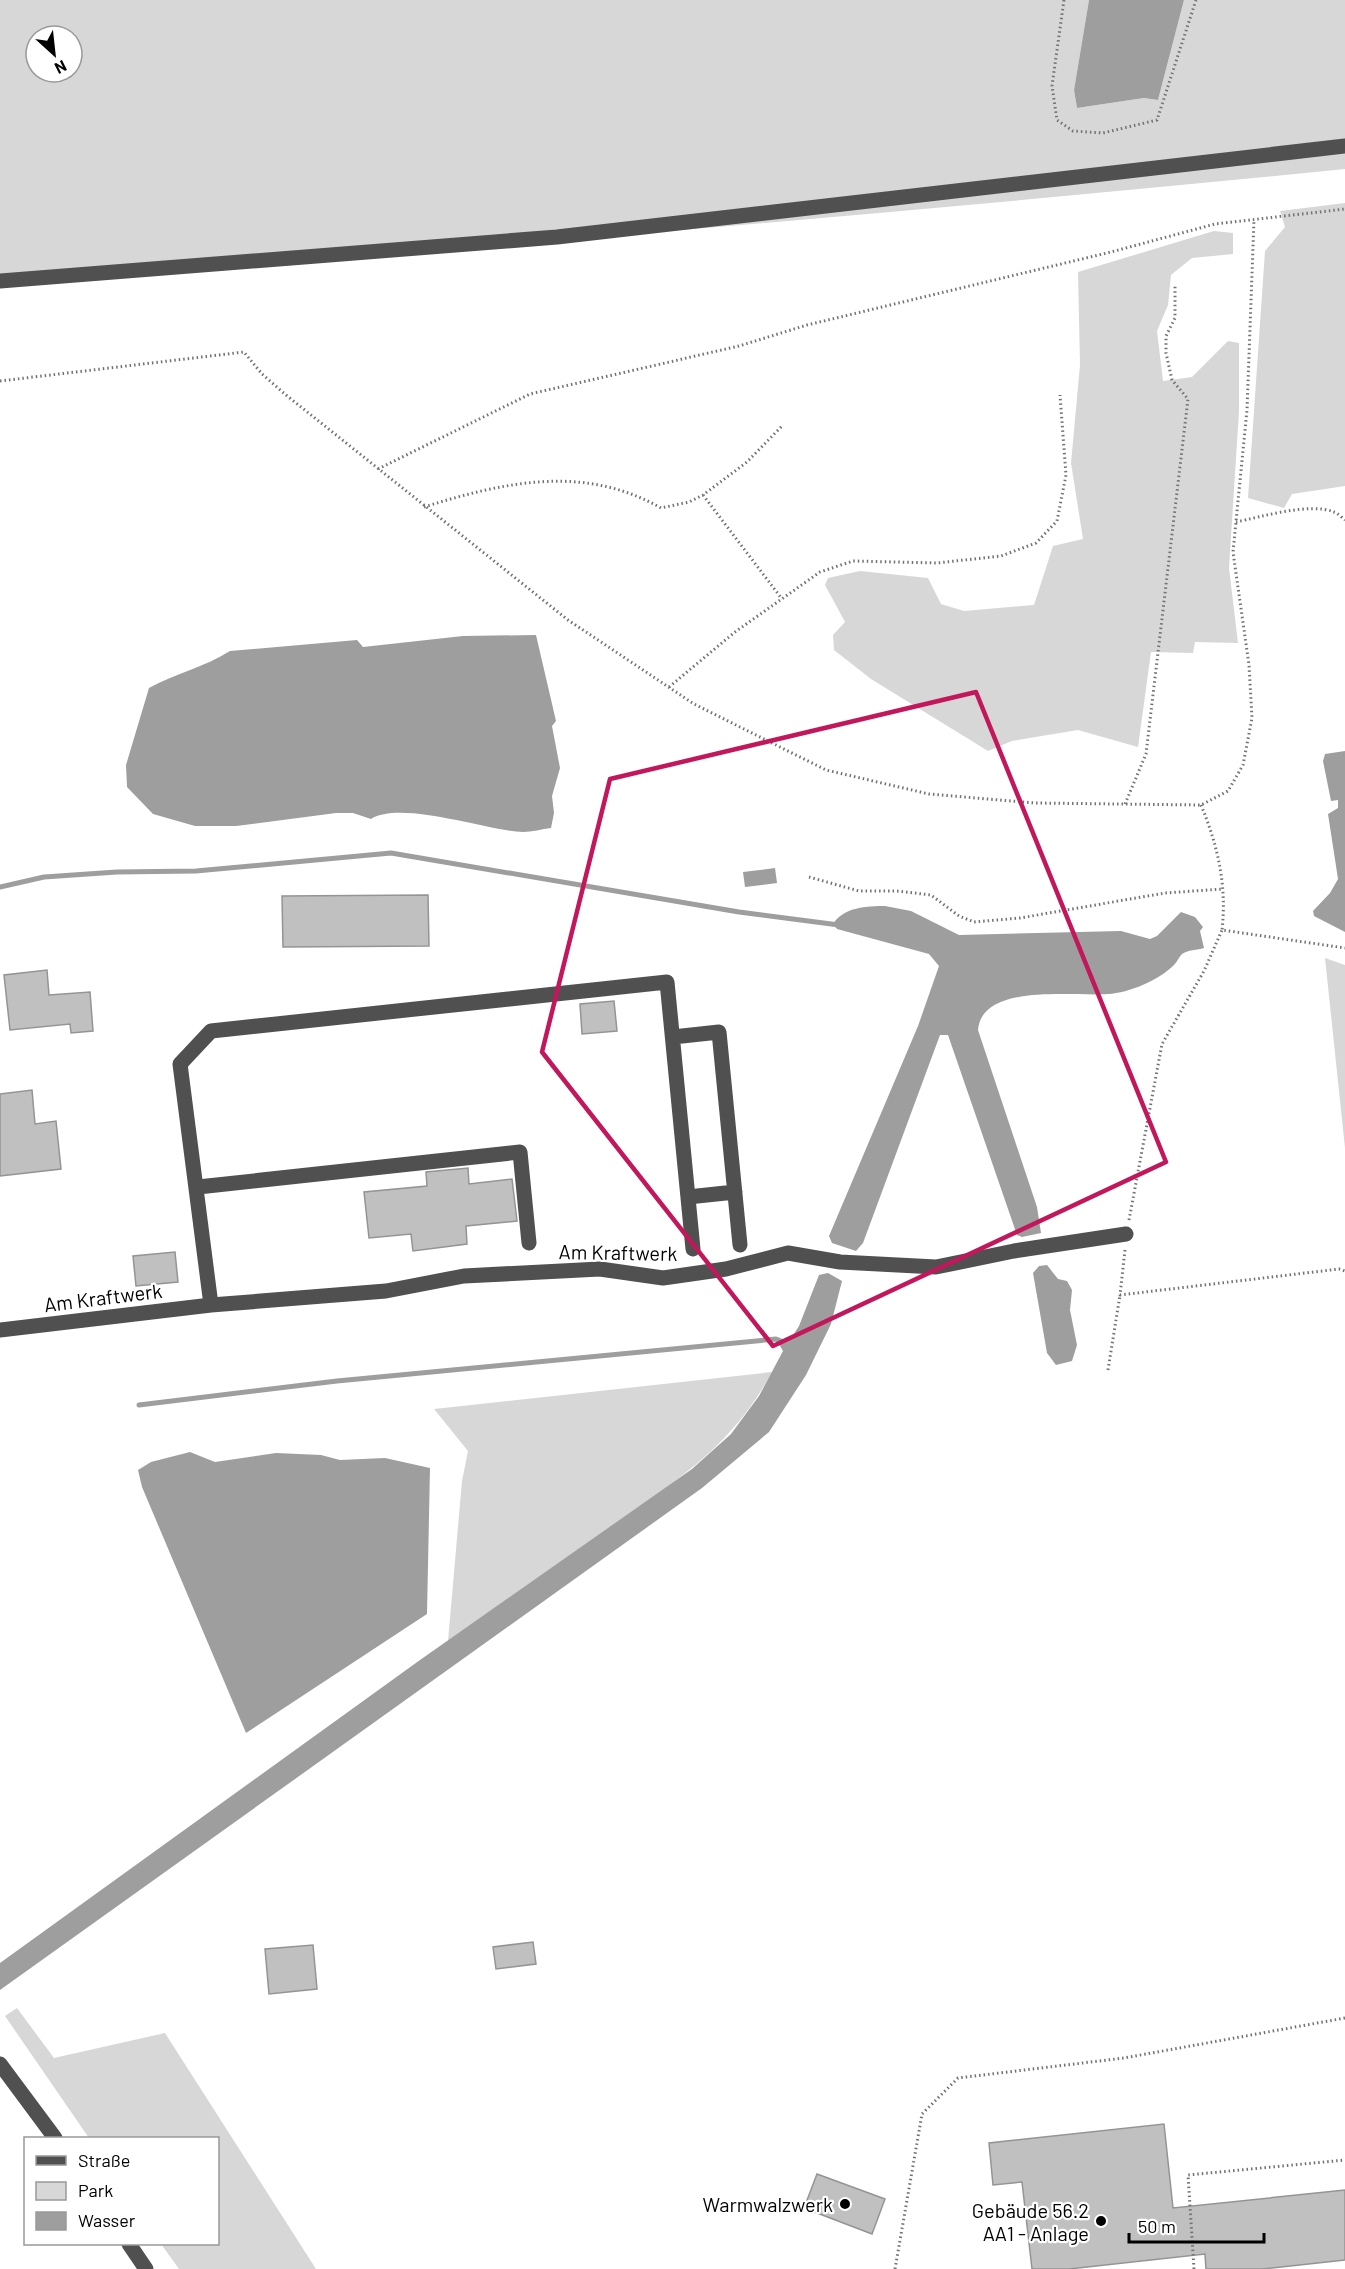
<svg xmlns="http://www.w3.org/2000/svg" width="1345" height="2269" viewBox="0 0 1345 2269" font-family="Barlow,sans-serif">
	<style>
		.green { fill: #d7d7d7; fill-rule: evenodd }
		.water { fill: #9e9e9e }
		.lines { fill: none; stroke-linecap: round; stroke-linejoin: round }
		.stream { stroke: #9e9e9e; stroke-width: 5 }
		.building { fill: #c0c0c0; stroke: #949494; stroke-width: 1.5 }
		.path { stroke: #727272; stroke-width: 3; stroke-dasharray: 1.5 3; stroke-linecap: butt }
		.minor { stroke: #505050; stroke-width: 15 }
		.marked { fill: none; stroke: #c2185b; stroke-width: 4.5; stroke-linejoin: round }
		.poi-dot { fill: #000; stroke: #fff; stroke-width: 2 }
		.labels { text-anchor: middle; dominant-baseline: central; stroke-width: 4.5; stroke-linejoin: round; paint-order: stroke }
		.street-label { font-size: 20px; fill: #000; stroke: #fff }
		.poi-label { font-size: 20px; fill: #000; stroke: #fff; text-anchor: end }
	</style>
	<rect width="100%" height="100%" fill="#fff"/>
	<path class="green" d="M0 0H1089L1074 90 1077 108 1144 98 1158 100 1184 0H1345V169C897 214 449 250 0 286ZM36 36H72V72H36Z
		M1345 203V486L1292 494 1284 508 1248 498 1265 251 1285 227 1280 211Z
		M1214 231 1233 233V254L1192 258 1171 275 1168 305 1157 331 1163 381 1192 377 1228 341 1239 343V411L1229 568 1238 643 1195 642 1193 653 1151 652 1138 747 1078 730 1012 741 988 751 871 679 834 650 833 635 845 622 825 585 828 578 860 571 928 578 941 604 964 611 1034 605 1053 546 1083 539 1071 463 1080 365 1078 272Z
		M1325 958 1345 965V1148Z
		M772 1372C729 1452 669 1485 597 1536 548 1571 498 1606 448 1641L462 1481 468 1451 434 1409Z
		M17 2008 54 2058 165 2033 316 2269H179L161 2244H218V2138H89L5 2016Z"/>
	<path class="water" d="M1089 0H1184L1158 100 1144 98 1077 108 1074 90Z
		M536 635 556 721 552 726 560 768 552 796 554 813 551 828C542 829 532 832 523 832 487 831 402 800 371 819L353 813H336L236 826H195L153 814 127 787 126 765 149 688C176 673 205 667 230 651L357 640 363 647 463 636Z
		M1345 751V932L1314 916 1313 911 1330 893 1338 879 1328 814 1338 808V800L1331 801 1323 761 1325 754Z
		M775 868 777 883 745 887 743 872Z
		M885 906 911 911 959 935 1121 931 1150 939 1157 936 1181 912 1195 917 1203 927 1200 931 1204 948C1198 950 1187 950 1182 954 1179 957 1177 962 1174 965 1159 980 1129 993 1108 994 1075 997 982 982 978 1030L1037 1207 1041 1233 1022 1237 1017 1235 948 1035H940L863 1243 856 1251 832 1243 829 1236 918 1026 939 966 929 954 837 929 833 924C844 907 867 906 885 906Z
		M1047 1265 1058 1279 1067 1281 1072 1290 1070 1310 1077 1345 1072 1361 1056 1365 1047 1353 1033 1273 1039 1266Z
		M828 1273 842 1281 831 1324 806 1375 769 1432 702 1488 0 1990V1963L420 1660 692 1469 731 1434 759 1396 783 1351 776 1339 790 1340 799 1326 819 1275Z
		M190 1452 215 1462 276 1453 321 1455 340 1460 385 1458 430 1468 427 1614 246 1733 142 1487 138 1470 151 1462Z"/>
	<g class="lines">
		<path class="stream" d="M0 887 44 877 117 872 196 871 391 853 739 912 839 925
			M139 1405 337 1381 776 1339 781 1341"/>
	</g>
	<path class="building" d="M428 895 429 946 283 947 282 896Z
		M47 970 49 995 90 992 93 1031 71 1033 70 1024 10 1030 4 975Z
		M614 1001 617 1031 582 1034 580 1004Z
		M32 1090 35 1124 56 1121 61 1169 0 1176V1094Z
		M468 1168 469 1184 512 1179 517 1221 466 1226 467 1244 413 1251 411 1234 369 1238 364 1192 427 1186 426 1172Z
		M175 1252 178 1282 136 1286 133 1256Z
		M533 1942 536 1964 496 1969 493 1947Z
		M313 1945 317 1989 269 1994 265 1949Z
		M1164 2124 1173 2208 1345 2190V2260L1262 2269H1206L1205 2254 1069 2269H1032L1022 2182 993 2185 989 2143Z
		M817 2174 885 2199 872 2234 804 2208Z"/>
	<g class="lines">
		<path class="path" d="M1064 0 1052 86 1057 120 1073 131 1103 133 1157 120 1196 0
			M0 381 244 352 262 374 286 395 568 620 694 704 826 770 929 794 1035 803 1201 805 1228 791 1243 765 1252 718 1249 665 1233 552 1247 410 1254 220
			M378 469 530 394 739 346 807 325 1111 252 1215 224 1345 209
			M703 495 782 599
			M424 507C504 482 584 464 661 508L689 502 703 495 747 462 782 426
			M1236 522C1261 517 1310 502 1334 512 1338 513 1342 518 1345 520
			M669 687 735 632 820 572 853 561 937 563 1001 556 1036 543 1057 521 1066 475 1060 395
			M1125 804 1146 754 1188 399 1172 380 1166 353V336L1175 318V285
			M1201 805C1218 846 1227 886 1222 930L1345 948
			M809 877 859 891H897L931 895 959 916 974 922 1020 918 1165 893 1223 889
			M1129 1220 1162 1044 1204 971 1222 930
			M1125 1250 1120 1295 1339 1269 1345 1271
			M1108 1370 1120 1295
			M895 2269 922 2114 958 2078 1124 2058 1345 2018
			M1194 2269 1188 2175 1345 2160"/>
		<path class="minor" d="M0 281 557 237 1345 146
			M673 1037 719 1032 740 1245
			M198 1187 520 1152 529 1243
			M688 1197 735 1192
			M211 1305 180 1064 211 1031 667 982 693 1249
			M0 1330 211 1305 386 1291 464 1276 600 1269 663 1278 726 1269 788 1253 840 1262 936 1267 1014 1251 1126 1234
			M0 2064 55 2138
			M129 2244 146 2269"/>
	</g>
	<path class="marked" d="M976 692 1166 1162 773 1346 542 1052 610 779Z"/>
	<g class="poi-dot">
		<circle cx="845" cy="2204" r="6"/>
		<circle cx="1101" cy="2221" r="6"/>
	</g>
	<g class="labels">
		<g class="street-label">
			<text transform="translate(618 1252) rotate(1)">Am Kraftwerk</text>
			<text transform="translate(103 1297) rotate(-7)">Am Kraftwerk</text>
		</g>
		<g class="poi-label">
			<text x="833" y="2204">Warmwalzwerk</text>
			<text x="1089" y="2210">Gebäude 56.2<tspan x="1089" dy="23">AA1 - Anlage</tspan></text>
		</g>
	</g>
	<rect x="24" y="2137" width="195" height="108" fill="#ffffff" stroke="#999999" stroke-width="1.5"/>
	<rect x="36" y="2156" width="30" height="9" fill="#505050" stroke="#999999" stroke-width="1.5"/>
	<text x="78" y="2167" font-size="18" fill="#000000">Straße</text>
	<rect x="36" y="2182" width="30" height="18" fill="#d7d7d7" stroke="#999999" stroke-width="1.5"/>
	<text x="78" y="2197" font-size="18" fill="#000000">Park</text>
	<rect x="36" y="2212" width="30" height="18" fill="#9e9e9e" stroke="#999999" stroke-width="1.5"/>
	<text x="78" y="2227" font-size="18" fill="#000000">Wasser</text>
	<g transform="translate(54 54) rotate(153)"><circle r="28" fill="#ffffff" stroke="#999999" stroke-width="1.5"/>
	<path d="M0-4.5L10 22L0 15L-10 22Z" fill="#000000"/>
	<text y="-9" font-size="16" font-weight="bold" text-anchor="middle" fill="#000000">N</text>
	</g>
	<path d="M1129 2233v9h135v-9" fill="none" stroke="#000000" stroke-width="3"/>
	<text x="1138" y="2233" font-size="18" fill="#000000" stroke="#ffffff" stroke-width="4.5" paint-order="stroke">50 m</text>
</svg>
